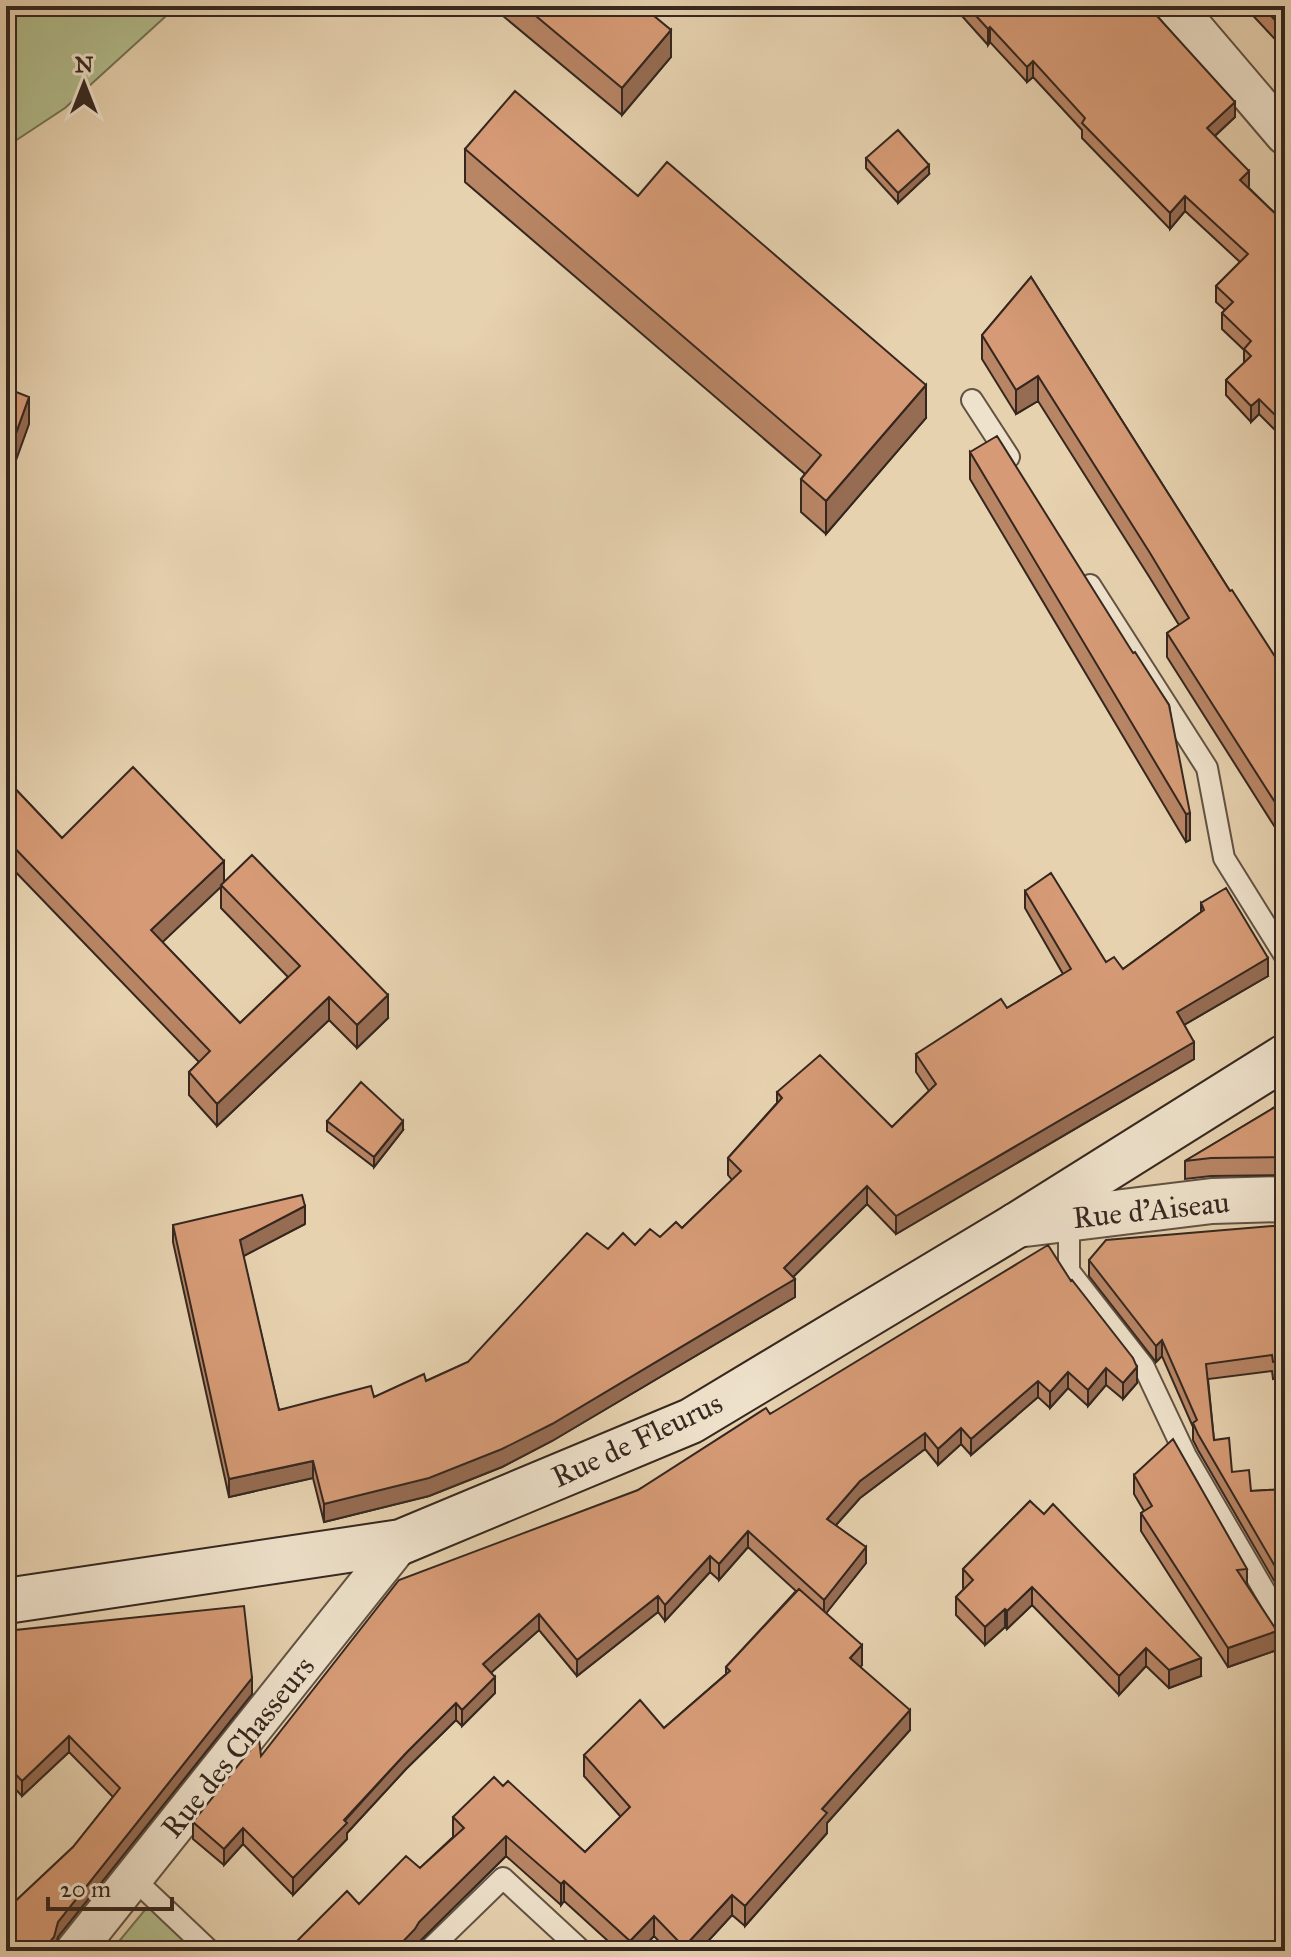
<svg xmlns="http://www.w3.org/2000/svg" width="1291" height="1957" viewBox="0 0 1291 1957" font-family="'IM FELL Great Primer',serif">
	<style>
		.green { fill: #b3bd8d; stroke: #747256; stroke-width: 2 }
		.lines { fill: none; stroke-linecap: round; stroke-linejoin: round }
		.service-casing { stroke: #625243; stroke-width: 24 }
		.minor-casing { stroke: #625243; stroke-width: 42 }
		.tertiary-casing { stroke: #625243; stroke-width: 48 }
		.secondary-casing { stroke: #35271f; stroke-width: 48 }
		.service { stroke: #efe2cc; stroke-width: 20 }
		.minor { stroke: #efe2cc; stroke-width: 38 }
		.tertiary { stroke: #efe2cc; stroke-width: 44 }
		.secondary { stroke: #efe2cc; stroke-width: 44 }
		.wall { fill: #b88565; stroke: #35271f; stroke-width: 2; fill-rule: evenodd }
		.shaded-wall { fill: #966c53; stroke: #35271f; stroke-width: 2 }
		.building { fill: #d69b76; stroke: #35271f; stroke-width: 2 }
		.labels { text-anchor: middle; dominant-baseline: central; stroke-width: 6; stroke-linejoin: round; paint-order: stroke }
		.street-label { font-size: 30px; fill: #35271f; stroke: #efe2cc }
	</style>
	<rect width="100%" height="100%" fill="#e7d2b0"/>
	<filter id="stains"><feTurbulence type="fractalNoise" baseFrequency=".0025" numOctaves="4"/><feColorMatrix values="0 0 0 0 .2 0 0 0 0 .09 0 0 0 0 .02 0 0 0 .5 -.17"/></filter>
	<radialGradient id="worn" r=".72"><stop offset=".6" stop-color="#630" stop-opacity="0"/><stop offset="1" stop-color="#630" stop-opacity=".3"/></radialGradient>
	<path class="green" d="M6 6H177L65 108 6 147Z
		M149 1905 198 1951H111Z"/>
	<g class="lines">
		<g class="service-casing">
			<path id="service" d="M972 400 1009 457
				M1090 585 1207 768 1224 858 1285 956
				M1069 1218V1271L1144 1367 1186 1456 1285 1626
				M133 1878 210 1951
				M428 1951 503 1878 582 1951"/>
		</g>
		<g class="minor-casing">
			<path id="minor" d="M1175 6 1285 135
				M75 1951 401 1542"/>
		</g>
		<g class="tertiary-casing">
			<path id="tertiary" d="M1017 1225 1212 1201 1285 1199"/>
		</g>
		<g class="secondary-casing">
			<path id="secondary" d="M6 1601 401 1542 691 1421 1017 1225 1285 1057"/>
		</g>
		<use href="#service" class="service"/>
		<use href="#minor" class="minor"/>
		<use href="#tertiary" class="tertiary"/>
		<use href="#secondary" class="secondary"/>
	</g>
	<path class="wall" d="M491 6H642L671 57 622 115Z
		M953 6H1148L1235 117 1215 136 1248 187 1285 223 1276 431 1259 414 1251 422 1226 395V380L1244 363V350L1222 329V313L1225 310 1216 302V286L1240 262 1185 211 1170 229 1082 138V130L1033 77 1027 82 990 42 988 45Z
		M1244 6H1285V50Z
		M465 149 638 196 926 418 826 534 801 512V479L805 474 465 182Z
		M866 158 929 174 898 203 866 168Z
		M1031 277 1230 591 1285 672V843L1167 657V633L1179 625 1150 578 1038 401 1016 414 982 359V335Z
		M970 452 1133 653 1169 705 1190 840 1186 842 970 479Z
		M1285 555V576L1280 568V558Z
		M6 779 62 838 224 883 388 1018 357 1048 329 1020 217 1126 189 1095V1072L199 1062 6 862ZM221 886V908L288 977 240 1023 162 942Z
		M1025 891 1106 962 1123 969 1201 912V903L1268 976 1184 1025 1194 1059 896 1234 867 1204 793 1277 795 1297 552 1441 502 1467 429 1496 324 1522 313 1478 229 1497 173 1242V1225L305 1224 243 1256 279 1410 374 1397 426 1381 468 1362 608 1249 635 1245 660 1237 682 1228 732 1180 728 1175V1158L777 1103V1092L892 1127 929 1091 916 1072V1054L1007 1008 1063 974 1025 908Z
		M1285 1101V1175L1211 1176 1185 1179V1161Z
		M327 1121 403 1130 374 1167 327 1131Z
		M1285 1225V1377L1273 1379 1272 1371 1208 1379 1214 1440 1232 1472 1251 1491 1285 1489V1583L1276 1584 1198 1450 1193 1440V1427L1162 1356 1156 1362 1089 1276V1260Z
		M1071 1281 1137 1383 1123 1399 1106 1385 1088 1406 1068 1388 1050 1408 1038 1397 971 1455 961 1444 938 1465 925 1449 860 1498 836 1525 866 1563 826 1613 862 1665 860 1667 910 1730 827 1823V1833L745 1926 732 1915 699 1951H668L654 1936 640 1951H619L564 1901 561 1905 506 1856 419 1942 415 1950 359 1904 420 1868 453 1837V1817L503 1786 585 1852 621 1817 584 1776V1755L664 1728 726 1674V1667L796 1591 748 1547 719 1580 710 1572 665 1621 658 1612 577 1676 539 1630 491 1672 495 1693 462 1726 456 1720 406 1769 347 1833V1839L293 1895 243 1844 224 1865 193 1839V1822L261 1756 638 1490 770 1414Z
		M1134 1475 1247 1569V1586L1277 1650 1228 1667 1141 1531V1513L1144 1511 1134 1494Z
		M1030 1501 1201 1676 1169 1688 1146 1666 1119 1695 1032 1605 1007 1629 1005 1627 985 1645 956 1615V1597L964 1589 963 1588V1569Z
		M6 1631 252 1694 58 1937 54 1951H6V1910L73 1847 113 1797 69 1752 22 1796 6 1779Z"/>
	<path class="shaded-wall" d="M990 27V42L988 45V29Z
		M671 30V57L622 115V88Z
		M1033 61V77L1027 82V67Z
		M1235 102V117L1207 143V128Z
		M929 165V174L898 203V193Z
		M1249 171V186L1240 195V180Z
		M1185 196V211L1170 229V213Z
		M1038 376V401L1016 414V390Z
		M926 385V418L826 534V501Z
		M29 397V424L6 488V461Z
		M1259 399V414L1251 422V406Z
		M1285 408V424L1276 431V416Z
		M10 478V506L6 516V489Z
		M1190 813V840L1186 842V814Z
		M224 861V884L151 953V930Z
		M1268 958V976L1177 1029V1012Z
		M388 995V1018L357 1048V1025Z
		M329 997V1020L217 1126V1104Z
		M1194 1042V1059L896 1234V1216Z
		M403 1121V1130L374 1167V1157Z
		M867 1186V1204L786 1284 795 1279V1297L552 1441 502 1467 429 1496 324 1522V1504L784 1268Z
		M305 1206V1224L240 1258V1240Z
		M1162 1340V1356L1156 1362V1346Z
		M1137 1367V1383L1123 1399V1383Z
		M1106 1368V1385L1088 1406V1390Z
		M1068 1372V1388L1050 1408V1392Z
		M1038 1381V1397L971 1455V1439Z
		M961 1428V1444L938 1465V1449Z
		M925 1433V1449L860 1498 827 1535V1519L860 1481Z
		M313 1461V1478L229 1497V1479Z
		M748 1531V1547L719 1580V1564Z
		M866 1547V1563L824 1616V1600Z
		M710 1556V1572L665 1621V1605Z
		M1032 1587V1605L1007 1629V1611Z
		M658 1596V1612L577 1676V1660Z
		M1005 1609V1627L985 1645V1627Z
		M539 1614V1630L483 1680V1664Z
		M1277 1631V1650L1228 1667V1648Z
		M862 1645V1665L850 1678V1658Z
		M1146 1648V1666L1119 1695V1676Z
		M1201 1658V1676L1169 1688V1670Z
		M495 1677V1693L462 1726V1710Z
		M252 1678V1694L58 1937 54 1951H42L58 1922Z
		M456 1703V1720L406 1769 347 1833V1839L293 1895V1878L406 1753Z
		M910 1710V1730L827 1823V1833L745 1926V1906L822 1809Z
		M69 1736V1752L22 1796V1781Z
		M243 1828V1844L224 1865V1849Z
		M506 1836V1856L419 1942 415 1950 414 1951H394L419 1922Z
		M564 1881V1901L561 1905V1884Z
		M732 1895V1915L699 1951H684V1947Z
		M654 1916V1936L640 1951H630V1941Z"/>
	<path class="building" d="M524 6H642L671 30 622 88Z
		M967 6H1148L1235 102 1207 128 1249 171 1240 180 1285 223V408L1276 416 1259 399 1251 406 1226 380 1251 356 1244 349 1251 341 1222 313 1233 302 1216 286 1248 254 1185 196 1170 213 1082 123 1085 118 1033 61 1027 67 990 27 988 29Z
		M1262 6H1285V31Z
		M515 91 638 196 667 162 926 385 826 501 801 479 821 455 465 149Z
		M898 130 929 165 898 193 866 158Z
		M1031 277 1230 591 1232 590 1285 672V818L1167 633 1189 618 1150 553 1038 376 1016 390 982 335Z
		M6 388 29 397 6 461Z
		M997 436 1133 653 1135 652 1169 705 1190 813 1186 814 970 452Z
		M6 477 10 478 6 489Z
		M1285 555V566L1280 558Z
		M133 767 224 861 151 930 240 1023 300 966 221 885 252 855 388 995 357 1025 329 997 217 1104 189 1072 210 1051 6 839V779L62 838Z
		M1051 873 1106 962 1114 957 1123 969 1204 910 1201 903 1226 888 1268 958 1177 1012 1194 1042 896 1216 867 1186 784 1268 795 1279 552 1424 502 1449 429 1478 324 1504 313 1461 229 1479 173 1225 302 1195 305 1206 240 1240 279 1410 371 1386 374 1397 424 1374 426 1381 468 1362 587 1233 608 1249 623 1233 635 1245 650 1229 660 1237 676 1222 682 1228 741 1171 728 1158 782 1098 777 1092 820 1055 892 1127 936 1084 916 1054 1001 999 1007 1008 1071 969 1025 891Z
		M361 1082 403 1121 374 1157 327 1121Z
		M1285 1101V1157L1211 1158 1185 1161Z
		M1285 1225V1361L1273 1362 1272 1355 1206 1364 1214 1440 1229 1438 1232 1472 1249 1470 1251 1491 1285 1489V1567L1276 1568 1198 1434 1193 1423 1197 1420 1162 1340 1156 1346 1089 1260 1106 1240Z
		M1048 1245 1071 1281 1072 1280 1133 1358 1137 1367 1123 1383 1106 1368 1088 1390 1068 1372 1050 1392 1038 1381 971 1439 961 1428 938 1449 925 1433 860 1481 827 1519 866 1547 824 1600 748 1531 719 1564 710 1556 665 1605 658 1596 577 1660 539 1614 483 1664 495 1677 462 1710 456 1703 406 1753 344 1820 347 1823 293 1878 243 1828 224 1849 193 1822 259 1739 261 1756 399 1580 638 1490 766 1408 770 1414Z
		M1173 1439 1247 1569 1237 1570 1277 1631 1228 1648 1141 1513 1152 1506 1134 1475Z
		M1030 1501 1044 1514 1053 1504 1201 1658 1169 1670 1146 1648 1119 1676 1032 1587 1007 1611 1005 1609 985 1627 956 1597 973 1580 963 1569Z
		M799 1589 862 1645 850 1658 910 1710 822 1809 827 1813 745 1906 732 1895 684 1947 654 1916 630 1941 564 1881 561 1884 506 1836 419 1922 415 1929 394 1951H287L347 1891 359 1904 406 1856 420 1868 464 1828 453 1817 494 1777 503 1786 508 1781 585 1852 630 1807 584 1755 640 1700 664 1728 730 1671 726 1667Z
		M244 1606 252 1678 58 1922 54 1937 42 1951H6V1927L14 1919 6 1910 73 1847 120 1788 69 1736 22 1781 6 1764V1631Z"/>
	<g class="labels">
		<g class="street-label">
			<text transform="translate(1151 1210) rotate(-6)">Rue d'Aiseau</text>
			<text transform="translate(637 1440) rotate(-25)">Rue de Fleurus</text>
			<text transform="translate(238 1747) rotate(-51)">Rue des Chasseurs</text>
		</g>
	</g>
	<rect width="1291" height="1957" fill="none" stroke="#e7d2b0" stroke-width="32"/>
	<rect x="8" y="8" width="1275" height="1941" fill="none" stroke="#35271f" stroke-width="4"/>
	<rect x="16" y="16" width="1259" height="1925" fill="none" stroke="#35271f" stroke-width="2"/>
	<g transform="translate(84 84)" stroke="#efe2cc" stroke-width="6" paint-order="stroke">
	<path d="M0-6L14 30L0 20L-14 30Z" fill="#35271f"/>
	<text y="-12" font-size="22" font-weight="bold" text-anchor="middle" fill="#35271f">N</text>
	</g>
	<path d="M48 1897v12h124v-12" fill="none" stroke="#35271f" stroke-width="4"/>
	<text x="60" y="1897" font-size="24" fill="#35271f" stroke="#efe2cc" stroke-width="6" paint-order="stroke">20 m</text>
	<rect width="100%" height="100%" filter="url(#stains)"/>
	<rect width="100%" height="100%" fill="url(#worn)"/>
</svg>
